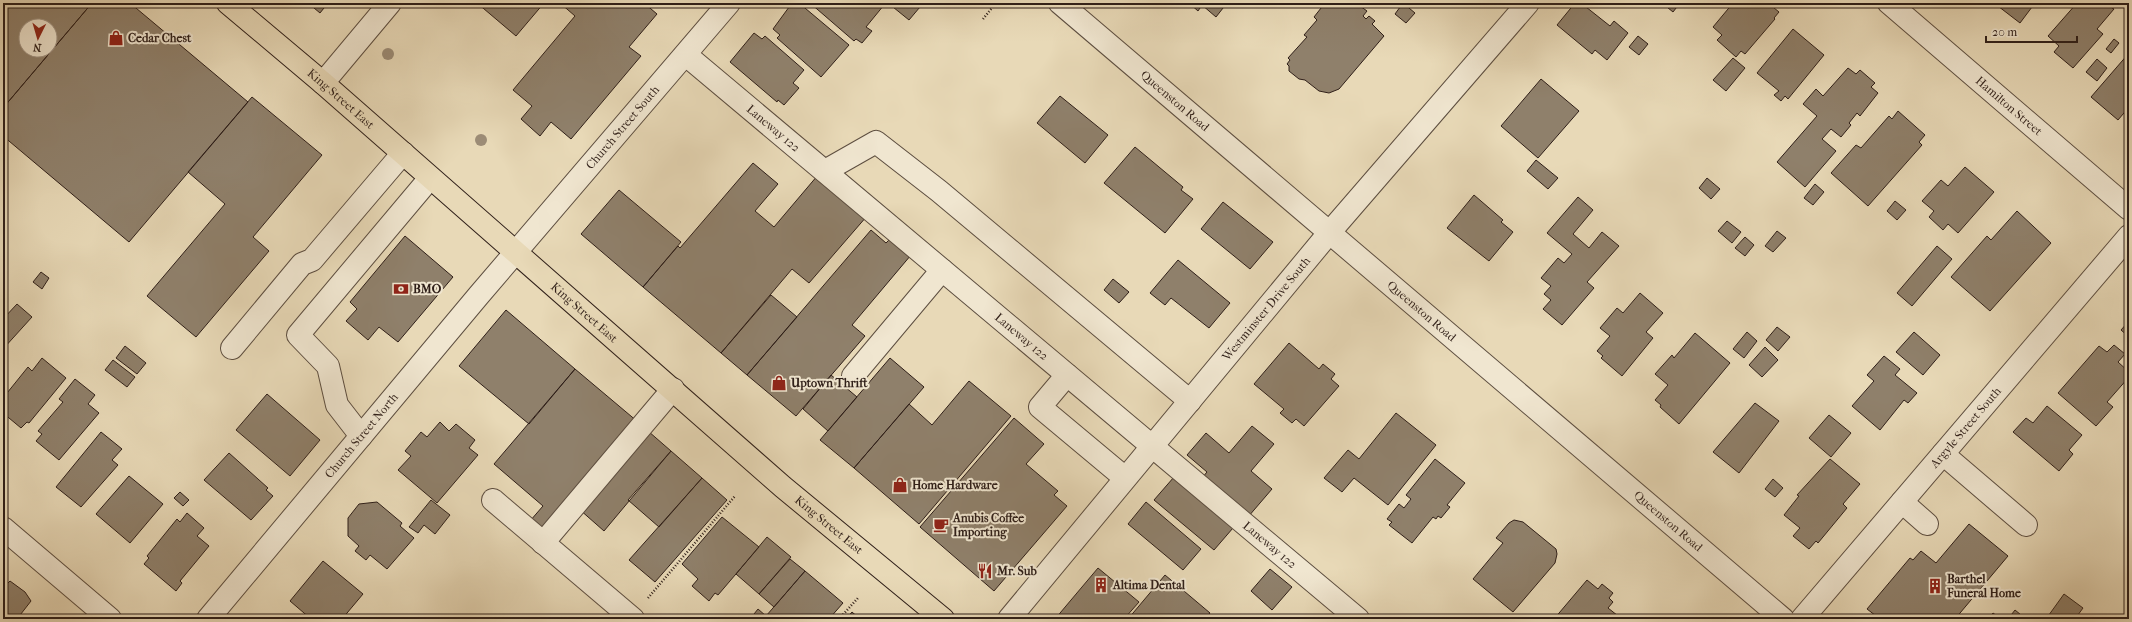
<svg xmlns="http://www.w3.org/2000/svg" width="2132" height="622" viewBox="0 0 2132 622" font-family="'IM FELL French Canon',serif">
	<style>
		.building { fill: #8f806b; stroke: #2f1f19; fill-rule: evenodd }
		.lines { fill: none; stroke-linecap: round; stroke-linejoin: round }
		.minor-casing { stroke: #5d4e40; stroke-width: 24 }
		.major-casing { stroke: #2f1f19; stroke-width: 24 }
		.path { stroke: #2f1f19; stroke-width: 2.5; stroke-dasharray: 1 2; stroke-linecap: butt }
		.minor { stroke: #f0e6d0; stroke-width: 22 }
		.major { stroke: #e8d9b7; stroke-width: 22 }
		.tree { fill: #9c8c76 }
		.labels { text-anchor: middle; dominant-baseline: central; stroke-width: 4; stroke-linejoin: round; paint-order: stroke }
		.poi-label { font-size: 12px; font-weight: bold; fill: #2f1f19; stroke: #f0e6d0; text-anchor: start }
		.street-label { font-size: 12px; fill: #2f1f19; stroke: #f0e6d0 }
	</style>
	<rect width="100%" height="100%" fill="#e8d9b7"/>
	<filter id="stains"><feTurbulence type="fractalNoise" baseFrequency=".005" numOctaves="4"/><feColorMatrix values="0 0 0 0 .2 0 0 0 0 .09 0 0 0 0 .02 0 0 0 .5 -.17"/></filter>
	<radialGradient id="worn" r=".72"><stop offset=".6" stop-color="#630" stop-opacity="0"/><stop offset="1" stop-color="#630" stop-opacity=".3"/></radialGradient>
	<path class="building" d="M3 3H92L3 108ZM26 26H50V50H26Z
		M92 3H130L248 102 129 242 3 136V108Z
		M308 3H328L320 13Z
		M477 3H544L516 36Z
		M560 3H644L657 14 629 47 641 56 571 139 551 122 540 136 521 119 532 106 513 90 575 16Z
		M792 3H799L849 45 821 77 777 38 780 35 773 29Z
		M810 3H882L884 5 866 27 872 31 862 43 856 39 854 41Z
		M888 3H916L920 7 909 20Z
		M1189 3H1227L1216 17 1202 5 1198 11Z
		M1325 3H1363L1360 6 1367 11 1363 16 1366 19 1369 16 1375 21 1372 24 1384 36 1339 89 1329 93 1319 91 1305 80 1299 79 1289 71V66L1287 64 1290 60 1288 58 1307 37 1304 35 1317 20 1314 17Z
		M1403 3 1415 13 1406 23 1395 14Z
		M1575 3H1581L1610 26 1614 21 1628 33 1607 60 1595 50 1592 54 1557 25Z
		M1662 3H1680L1673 12Z
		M1733 3H1768L1779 12 1774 18 1775 19 1745 54 1741 51 1736 57 1717 40 1722 35 1713 27Z
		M1994 3H2035L2020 23Z
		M2077 3H2116L2112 8 2114 9 2097 29 2103 34 2073 68 2054 52 2059 46 2048 36Z
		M1793 29 1824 55 1788 99 1785 96 1781 101 1774 95 1779 91 1757 73Z
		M754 33 762 39 765 36 804 70 793 83 799 88 784 105 778 100 777 102 730 62Z
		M1638 36 1648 44 1639 55 1629 47Z
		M2114 39 2119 43 2111 53 2106 49Z
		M2129 53V107L2118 120 2091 97Z
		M1733 58 1745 68 1726 91 1713 80Z
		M2097 59 2107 68 2097 81 2086 72Z
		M1848 68 1856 74 1860 70 1875 83 1871 87 1878 93 1860 116 1857 113 1849 123 1851 125 1841 137 1831 129 1822 139 1836 151 1805 187 1777 162 1817 116 1803 104 1816 89 1823 96Z
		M1541 79 1579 111 1538 158 1501 126Z
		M1060 96 1108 135 1085 163 1037 123Z
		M252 97 322 155 253 237 269 251 196 337 147 296 225 204 188 172Z
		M1898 111 1925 135 1919 142 1922 145 1868 206 1831 173 1856 145 1861 148 1889 116 1892 119Z
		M1135 147 1183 187 1181 190 1193 199 1165 233 1104 183Z
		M1536 160 1558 178 1548 189 1527 171Z
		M753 163 778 184 755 211 774 227 818 175 867 216 809 283 792 269 721 353 643 287 678 246 680 248Z
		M1965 167 1994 192 1958 233 1948 224 1943 230 1929 217 1934 211 1922 201 1941 180 1948 186Z
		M1707 178 1720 189 1711 199 1699 188Z
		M1815 184 1824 192 1813 205 1804 198Z
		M619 190 681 242 643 287 581 234Z
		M1474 195 1503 220 1501 222 1513 232 1489 261 1447 228Z
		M1578 197 1593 210 1573 234 1589 248 1602 232 1619 246 1587 282 1594 288 1562 325 1543 309 1551 300 1544 294 1551 286 1541 278 1558 258 1564 263 1572 254 1547 233Z
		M1895 201 1906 210 1897 220 1887 211Z
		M1223 202 1273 242 1250 269 1201 229Z
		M2017 211 2051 243 1990 311 1951 277 1987 236 1991 240Z
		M1727 221 1741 232 1732 243 1718 231Z
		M871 230 886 243 891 238 911 255 852 325 865 336 796 416 747 375Z
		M1777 231 1786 238 1773 252 1765 246Z
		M405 236 453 277 398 342 379 327 368 340 346 321 357 309 350 302Z
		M1745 237 1754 245 1745 256 1735 248Z
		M1937 246 1952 259 1912 306 1897 293Z
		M1178 260 1230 303 1209 328 1171 298 1165 305 1150 293Z
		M41 272 49 278 42 289 33 282Z
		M1113 279 1129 292 1119 303 1104 290Z
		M1640 293 1663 313 1646 332 1653 338 1622 376 1601 358 1603 356 1597 351 1610 336 1600 328 1617 308 1623 313Z
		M771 295 797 317 747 375 721 353Z
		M17 304 32 317 3 349V319Z
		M506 310 575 369 529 424 459 366Z
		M2129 321V337L2121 330Z
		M1777 327 1790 337 1778 351 1766 340Z
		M1747 332 1757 341 1744 358 1733 349Z
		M1914 332 1940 355 1923 375 1896 352Z
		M1695 333 1730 363 1679 424 1660 407 1661 405 1655 400 1668 385 1655 374 1672 355 1674 358Z
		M1289 343 1319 369 1323 364 1335 374 1331 379 1339 386 1304 426 1296 419 1292 423 1280 413 1284 409 1254 384Z
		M2114 345 2125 354 2118 362 2129 372V377L2107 402 2113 407 2096 426 2058 393 2099 346 2107 352Z
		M125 346 146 363 137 374 116 358Z
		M1765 347 1778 360 1762 377 1749 365Z
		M1884 356 1900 369 1895 375 1917 393 1908 403 1904 400 1880 430 1852 406 1874 381 1867 375Z
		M42 358 66 378 29 423 27 422 21 428 3 413V398L28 367 32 371Z
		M890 358 924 387 854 468 820 440Z
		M113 360 135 377 127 387 105 370Z
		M575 369 638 422 543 532 530 521 543 506 494 464Z
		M831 375 857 397 828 431 803 409Z
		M75 379 95 395 88 404 99 413 59 460 36 441 42 434 38 431 63 402 59 399Z
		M969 381 1011 416 919 524 854 468 909 404 932 425Z
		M267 394 320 440 290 476 236 430Z
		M1755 403 1779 421 1739 473 1713 452Z
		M2047 406 2082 435 2069 450 2073 454 2059 471 2013 432 2026 418 2033 423Z
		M1396 413 1436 445 1388 505 1354 478 1342 492 1324 478 1348 450 1359 459Z
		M1829 415 1851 433 1831 457 1809 438Z
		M1014 418 1044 444 1026 464 1058 491 1054 495 1067 506 994 591 920 527Z
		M440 422 449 431 456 424 475 440 469 448 478 455 437 503 398 470 411 456 405 451 421 432 427 437Z
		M1252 426 1274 444 1251 471 1272 489 1248 517 1202 478 1207 472 1187 455 1206 433 1229 453Z
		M648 431 671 451 604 531 579 509Z
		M101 432 122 449 112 460 118 465 81 507 56 487Z
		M671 451 702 478 659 527 628 500Z
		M229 453 268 488 266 490 273 496 251 520 204 480Z
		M1435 459 1465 483 1447 505 1450 507 1441 518 1438 516 1436 519 1433 517 1412 543 1389 525 1392 522 1387 519 1399 504 1404 508 1411 499 1406 495Z
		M1830 459 1860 484 1843 504 1847 508 1818 543 1816 541 1809 549 1793 536 1800 528 1784 515 1799 496 1797 495Z
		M129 476 163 504 130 543 96 514Z
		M1174 477 1233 528 1214 550 1154 500Z
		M702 478 727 500 655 582 629 560Z
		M1773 479 1783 488 1775 497 1765 489Z
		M180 492 189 500 183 506 174 498Z
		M431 500 450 515 435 534 424 525 418 533 409 527Z
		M377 502 402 523 400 526 414 538 387 569 370 555 366 560 355 551 359 546 348 536V518L359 504Z
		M1146 502 1201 549 1183 570 1128 524Z
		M187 513 204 528 197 536 209 546 180 581 182 583 176 591 144 564 149 558 147 556 177 519 180 522Z
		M722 517 759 547 718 595 715 593 709 601 692 586 698 579 682 564Z
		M1514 520 1523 522 1556 549 1557 554 1555 563 1513 612 1473 579 1503 543 1496 538 1509 523Z
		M1969 524 2008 556 1955 619H1880L1867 609 1910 558 1913 560 1921 551 1936 563Z
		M767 537 791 557 759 594 736 574Z
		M790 559 805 571 774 607 759 594Z
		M323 561 363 594 342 619H311L290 601Z
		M1098 568 1139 602 1124 619H1055Z
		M1270 569 1292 587 1272 610 1251 591Z
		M805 571 843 603 829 619H750L758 609 766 616Z
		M1165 575 1210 613 1205 619H1128Z
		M3 579 8 583 10 581 25 592 31 601 17 619H3Z
		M1587 580 1598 589 1602 584 1613 593 1609 598 1613 602 1608 608 1622 619H1554Z
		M2064 594 2083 608 2075 619H2046Z
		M2015 610 2026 619H2008Z
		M852 612 860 619H846Z
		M1993 613 2001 619H1988Z"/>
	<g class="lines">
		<g class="minor-casing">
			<g id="minor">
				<path id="s1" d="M1060 3 1783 619"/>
				<path id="s2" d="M1889 3 2129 209"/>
				<path id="s3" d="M686 55 1358 619"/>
				<path d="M323 83 390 3"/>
				<path d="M825 171 876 142 939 191 1190 401"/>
				<path d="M232 348 302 264 312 260 403 153"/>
				<path d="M1067 375 1040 407 1125 478"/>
				<path d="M853 376 942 270"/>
				<path d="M361 436 337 405 328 366 298 335 430 178"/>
				<path d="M1943 454 2026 525"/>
				<path d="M493 500 633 619"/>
				<path d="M1902 502 1927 524"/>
				<path d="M3 528 110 619"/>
				<path d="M543 543 673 389"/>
				<path id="s4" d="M208 619 479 295 729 3"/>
				<path id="s5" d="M1009 619 1329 233 1528 3"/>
				<path id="s6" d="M1802 619 2129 236"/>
			</g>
		</g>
		<g class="major-casing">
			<g id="major">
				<path id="s7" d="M228 3 323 83 783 487 943 619"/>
			</g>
		</g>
		<path class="path" d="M983 19 996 3
			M648 598 735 496
			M839 619 858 598"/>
		<use href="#minor" class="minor"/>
		<use href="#major" class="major"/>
	</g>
	<g class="tree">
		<circle cx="388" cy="54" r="6"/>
		<circle cx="481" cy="140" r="6"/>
	</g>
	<defs>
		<g id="shop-bare" transform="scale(1.2)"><path d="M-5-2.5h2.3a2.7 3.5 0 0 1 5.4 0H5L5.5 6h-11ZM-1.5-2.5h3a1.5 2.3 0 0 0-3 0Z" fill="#8f2418" stroke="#f0e6d0" stroke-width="2.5" paint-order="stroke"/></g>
		<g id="bank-bare" transform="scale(1.2)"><path d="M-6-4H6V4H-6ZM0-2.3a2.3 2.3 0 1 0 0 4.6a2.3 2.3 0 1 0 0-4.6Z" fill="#8f2418" stroke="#f0e6d0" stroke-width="2.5" paint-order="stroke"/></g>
		<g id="cafe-bare" transform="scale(1.2)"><path d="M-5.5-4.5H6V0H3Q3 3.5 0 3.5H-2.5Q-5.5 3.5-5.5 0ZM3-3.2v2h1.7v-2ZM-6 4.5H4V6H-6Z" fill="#8f2418" stroke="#f0e6d0" stroke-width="2.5" paint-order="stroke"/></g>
		<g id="restaurant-bare" transform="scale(1.2)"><path d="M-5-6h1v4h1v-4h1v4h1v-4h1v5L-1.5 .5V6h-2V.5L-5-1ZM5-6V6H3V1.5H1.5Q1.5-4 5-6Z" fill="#8f2418" stroke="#f0e6d0" stroke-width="2.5" paint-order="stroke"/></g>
		<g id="building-bare" transform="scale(1.2)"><path d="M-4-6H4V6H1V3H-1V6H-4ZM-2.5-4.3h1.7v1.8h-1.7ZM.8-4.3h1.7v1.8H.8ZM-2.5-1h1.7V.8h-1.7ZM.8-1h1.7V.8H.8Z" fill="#8f2418" stroke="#f0e6d0" stroke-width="2.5" paint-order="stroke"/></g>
	</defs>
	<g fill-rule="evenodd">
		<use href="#shop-bare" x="116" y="38"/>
		<use href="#bank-bare" x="401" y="289"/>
		<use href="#shop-bare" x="779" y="383"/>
		<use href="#shop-bare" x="900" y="485"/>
		<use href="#cafe-bare" x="941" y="525"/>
		<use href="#restaurant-bare" x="985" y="571"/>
		<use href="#building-bare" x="1101" y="585"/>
		<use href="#building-bare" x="1935" y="586"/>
	</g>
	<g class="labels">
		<g class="poi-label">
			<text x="128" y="38">Cedar Chest</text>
			<text x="413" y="289">BMO</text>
			<text x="791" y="383">Uptown Thrift</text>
			<text x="912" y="485">Home Hardware</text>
			<text x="953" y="518">Anubis Coffee<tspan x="953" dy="14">Importing</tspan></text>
			<text x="997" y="571">Mr. Sub</text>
			<text x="1947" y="579">Barthel<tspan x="1947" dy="14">Funeral Home</tspan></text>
			<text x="1113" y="585">Altima Dental</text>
		</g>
		<g class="street-label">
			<text stroke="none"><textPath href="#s7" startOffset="148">King Street East</textPath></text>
			<text stroke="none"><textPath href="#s1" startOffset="151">Queenston Road</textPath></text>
			<text stroke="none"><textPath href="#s2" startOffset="158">Hamilton Street</textPath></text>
			<text stroke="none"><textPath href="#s4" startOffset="643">Church Street South</textPath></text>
			<text stroke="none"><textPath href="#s3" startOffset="114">Laneway 122</textPath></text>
			<text stroke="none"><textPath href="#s5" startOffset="403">Westminster Drive South</textPath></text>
			<text stroke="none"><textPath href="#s7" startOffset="472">King Street East</textPath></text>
			<text stroke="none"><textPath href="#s1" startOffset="475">Queenston Road</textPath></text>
			<text stroke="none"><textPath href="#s3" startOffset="438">Laneway 122</textPath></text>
			<text stroke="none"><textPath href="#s6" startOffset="252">Argyle Street South</textPath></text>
			<text stroke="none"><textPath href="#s4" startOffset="239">Church Street North</textPath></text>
			<text stroke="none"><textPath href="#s1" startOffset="799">Queenston Road</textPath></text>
			<text stroke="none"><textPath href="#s7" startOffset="796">King Street East</textPath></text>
			<text stroke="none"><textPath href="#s3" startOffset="762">Laneway 122</textPath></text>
		</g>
	</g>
	<rect width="2132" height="622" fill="none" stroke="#e8d9b7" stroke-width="16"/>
	<rect x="4" y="4" width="2124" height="614" fill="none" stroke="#2f1f19" stroke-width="2"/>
	<rect x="8" y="8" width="2116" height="606" fill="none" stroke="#2f1f19"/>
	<g transform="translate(38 38) rotate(185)"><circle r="19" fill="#f0e6d0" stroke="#a39687"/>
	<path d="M0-3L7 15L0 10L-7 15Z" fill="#8f2418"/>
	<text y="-6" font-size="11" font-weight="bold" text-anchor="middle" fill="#2f1f19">N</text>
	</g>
	<path d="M1986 36v6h91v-6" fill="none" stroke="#2f1f19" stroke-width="2"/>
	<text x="1992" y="36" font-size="12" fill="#2f1f19" stroke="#f0e6d0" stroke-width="3" paint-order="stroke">20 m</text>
	<rect width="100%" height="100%" filter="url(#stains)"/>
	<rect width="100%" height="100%" fill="url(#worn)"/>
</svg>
